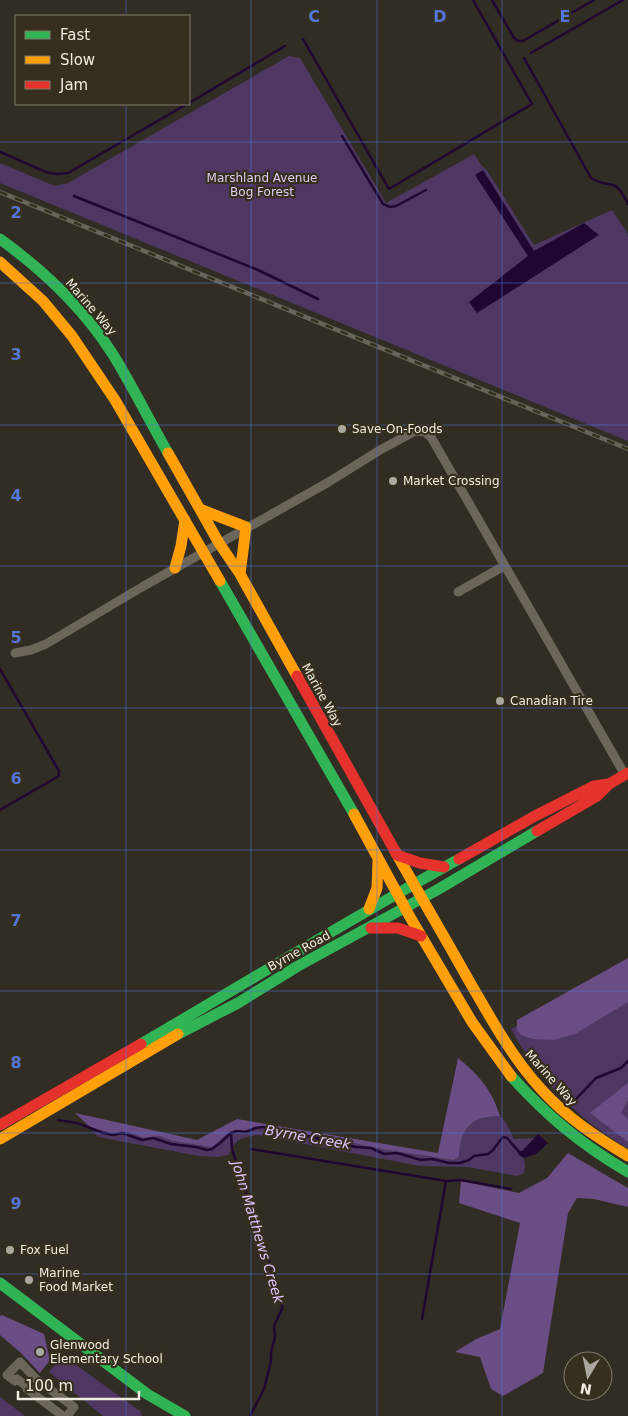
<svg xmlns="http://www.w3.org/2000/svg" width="628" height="1416" viewBox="0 0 628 1416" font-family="'DejaVu Sans',sans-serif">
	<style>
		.green { fill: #4e3863 }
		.forest { fill: #6b4d86 }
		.water { fill: #200731 }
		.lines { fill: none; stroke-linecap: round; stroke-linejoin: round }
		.stream { stroke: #200731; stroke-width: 2.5 }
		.street { stroke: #6b655a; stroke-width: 9 }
		.fast { stroke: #30b455; stroke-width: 11 }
		.slow { stroke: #ff9f0a; stroke-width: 11 }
		.jam { stroke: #e5322d; stroke-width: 11 }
		.rail-casing { stroke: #68645b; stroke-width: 4.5 }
		.rail { stroke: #372f1e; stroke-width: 2.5; stroke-dasharray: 8; stroke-linecap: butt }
		.grid { fill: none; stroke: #5275da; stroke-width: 1; stroke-opacity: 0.55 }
		.poi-dot { fill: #ada89f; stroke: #372f1e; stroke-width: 2 }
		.labels { text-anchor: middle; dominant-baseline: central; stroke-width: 4.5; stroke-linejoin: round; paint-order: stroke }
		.park-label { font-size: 12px; fill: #ddccf2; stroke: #372f1e }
		.street-label { font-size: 12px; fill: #f0ebe1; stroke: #372f1e }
		.poi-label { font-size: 12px; fill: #f0ebe1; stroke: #372f1e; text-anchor: start }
		.water-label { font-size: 14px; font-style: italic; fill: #dec3fd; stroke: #372f1e }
		.grid-label { font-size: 16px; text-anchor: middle; font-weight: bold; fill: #5275da; stroke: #372f1e; stroke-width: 4.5; stroke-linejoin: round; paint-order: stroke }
	</style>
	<rect width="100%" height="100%" fill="#312d24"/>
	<path class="green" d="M289 56 300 58 386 203 474 154 482 166 486 169 534 245 612 210 628 234V441L0 183V163L55 186 68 183Z
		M628 961V1149C577 1118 540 1081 511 1029Z
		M488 1116H500L506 1123 514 1139 535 1138 519 1155 524 1158 525 1166 524 1173 517 1176 468 1167 420 1166 258 1135C240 1138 237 1138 228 1155L218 1157 199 1156 98 1137 90 1127 111 1133 128 1132 142 1138 160 1136 172 1141 204 1146 215 1145 228 1133 235 1130H248L257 1127 266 1126 288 1132 329 1138 387 1150 454 1160 459 1156C460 1131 466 1124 488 1116Z
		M65 1357 140 1411 142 1416H103L49 1372 61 1358Z
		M0 1397 25 1416H0Z"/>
	<path class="forest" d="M628 958V1002L575 1034 553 1040 533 1039 521 1035 517 1030V1020Z
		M458 1058C479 1075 492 1090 500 1116 472 1116 460 1128 459 1156L454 1160 387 1150 329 1138 288 1132 266 1126 257 1127 248 1130H235L228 1133 215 1145 211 1147 204 1146 172 1141 160 1136 143 1138 128 1132 111 1133 90 1127 75 1113 197 1140 237 1119 438 1153Z
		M628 1083V1100L621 1113 628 1119V1142L590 1113Z
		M568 1153 628 1188V1207L594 1199 577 1198 568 1213 543 1373 503 1396 491 1389 480 1357 455 1352 476 1339 500 1329 520 1223 459 1203 461 1181 519 1193 547 1178Z
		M2 1315 44 1334 50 1360 40 1373 21 1353 0 1335V1316Z"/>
	<path class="water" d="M483 170 534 251 584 223 599 235 477 313 469 302 528 256 475 175Z
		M538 1134 548 1143 536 1154 524 1158 519 1155 517 1151H522Z"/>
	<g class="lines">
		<path class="stream" d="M492 0 514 38 518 41H523L594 0
			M303 39 389 189 532 104 473 0
			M531 53 623 0
			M524 58 591 178C612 191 613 174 628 204
			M189 103 285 46
			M342 136 383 204 390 207 396 206 426 190
			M0 152 46 172 56 174 68 173 187 104
			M74 196 258 270 318 299
			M0 669 59 771V776L0 810
			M575 1100 596 1078 621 1068 628 1061
			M58 1120 77 1123 103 1133 113 1135 122 1133 142 1140 153 1138 171 1144 196 1147 207 1150 212 1149 220 1143 231 1133 237 1131 246 1132 255 1128 264 1127 288 1134H298L356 1147 371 1148 384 1154 397 1153 421 1160 432 1159 449 1163H460L469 1160 474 1156 488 1154 493 1150 503 1137 507 1138 520 1153
			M231 1133 232 1149 282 1301V1309L274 1326 275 1337 271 1352V1361L264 1389 250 1416
			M251 1149 446 1181 461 1180 511 1189
			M422 1319 446 1181"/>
		<path class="street" d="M458 592 504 566
			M15 653 31 650 46 644 142 587 327 483 380 450 415 431 425 432 431 437 625 775
			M63 1416 27 1389 29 1388 17 1379 15 1381 7 1375 20 1362 36 1379 74 1407 67 1416"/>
		<path class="fast" d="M0 239C43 270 83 308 112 353 132 385 149 420 168 453
			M220 581 354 814
			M178 1034 238 1003 298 966 437 890 537 831
			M141 1044C247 982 352 918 459 859
			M511 1076C548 1117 581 1144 628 1172
			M0 1283 147 1394 185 1416"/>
		<path class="slow" d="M0 262 43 301 72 336 115 400 220 581
			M168 453 219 543 240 574 297 676
			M202 510 246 527 240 574
			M175 568 181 546 185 520
			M354 814 410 917 472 1022 511 1076
			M395 851C419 894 444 936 468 979 490 1017 511 1056 541 1089 566 1117 596 1137 628 1156
			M369 909 377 888 378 861
			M0 1139 178 1034"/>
		<path class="jam" d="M297 676 395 851
			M537 831 597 796 609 784 628 773
			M397 855 420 863 444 867
			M459 859 535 816 594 786 609 784
			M371 928H398L421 936
			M0 1125 141 1044"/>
		<g class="rail-casing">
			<path id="rail" d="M0 192 628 449"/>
		</g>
		<use href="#rail" class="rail"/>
	</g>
	<path class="grid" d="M126 0V16M251 0V1416M377 0V1416M502 0V1416M126 104V1416M0 142H628M0 283H628M0 425H628M0 566H628M0 708H628M0 850H628M0 991H628M0 1133H628M0 1274H628"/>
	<g class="poi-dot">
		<circle cx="342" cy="429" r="5"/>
		<circle cx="393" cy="481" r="5"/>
		<circle cx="500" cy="701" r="5"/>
		<circle cx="10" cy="1250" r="5"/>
		<circle cx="29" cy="1280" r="5"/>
		<circle cx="40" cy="1352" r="5"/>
	</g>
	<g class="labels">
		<g class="park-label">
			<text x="262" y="178">Marshland Avenue<tspan x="262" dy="14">Bog Forest</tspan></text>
		</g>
		<g class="street-label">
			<text transform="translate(91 307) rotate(49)">Marine Way</text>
			<text transform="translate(322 695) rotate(61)">Marine Way</text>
			<text transform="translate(299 951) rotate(-29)">Byrne Road</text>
			<text transform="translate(551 1078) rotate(48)">Marine Way</text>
		</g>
		<g class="poi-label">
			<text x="352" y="429">Save-On-Foods</text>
			<text x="403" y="481">Market Crossing</text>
			<text x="510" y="701">Canadian Tire</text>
			<text x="20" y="1250">Fox Fuel</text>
			<text x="39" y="1273">Marine<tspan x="39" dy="14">Food Market</tspan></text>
			<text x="50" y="1345">Glenwood<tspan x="50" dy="14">Elementary School</tspan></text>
		</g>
		<g class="water-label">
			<text transform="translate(308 1137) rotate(10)">Byrne Creek</text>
			<text transform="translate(258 1232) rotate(73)">John Matthews Creek</text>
		</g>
	</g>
	<g class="grid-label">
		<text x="314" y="22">C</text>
		<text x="440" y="22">D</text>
		<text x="565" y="22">E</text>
		<text x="16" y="218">2</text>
		<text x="16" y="360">3</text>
		<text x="16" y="501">4</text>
		<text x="16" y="643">5</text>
		<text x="16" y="784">6</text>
		<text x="16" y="926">7</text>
		<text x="16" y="1068">8</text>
		<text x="16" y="1209">9</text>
	</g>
	<rect x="15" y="15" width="175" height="90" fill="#372f1e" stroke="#817a6c"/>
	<rect x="25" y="31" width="25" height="8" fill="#30b455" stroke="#817a6c"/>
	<text x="60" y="40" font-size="15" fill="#f0ebe1">Fast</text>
	<rect x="25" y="56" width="25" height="8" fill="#ff9f0a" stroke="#817a6c"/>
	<text x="60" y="65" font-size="15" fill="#f0ebe1">Slow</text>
	<rect x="25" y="81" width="25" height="8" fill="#e5322d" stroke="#817a6c"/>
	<text x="60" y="90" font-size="15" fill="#f0ebe1">Jam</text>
	<g transform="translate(588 1376) rotate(190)"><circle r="24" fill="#372f1e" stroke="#817a6c"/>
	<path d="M0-4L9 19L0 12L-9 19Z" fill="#ada89f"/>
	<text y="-8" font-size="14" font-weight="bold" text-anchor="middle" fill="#f0ebe1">N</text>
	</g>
	<path d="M18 1391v8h121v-8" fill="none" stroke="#f0ebe1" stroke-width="2.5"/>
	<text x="25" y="1391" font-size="15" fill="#f0ebe1" stroke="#372f1e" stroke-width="4" paint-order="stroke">100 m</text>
</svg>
